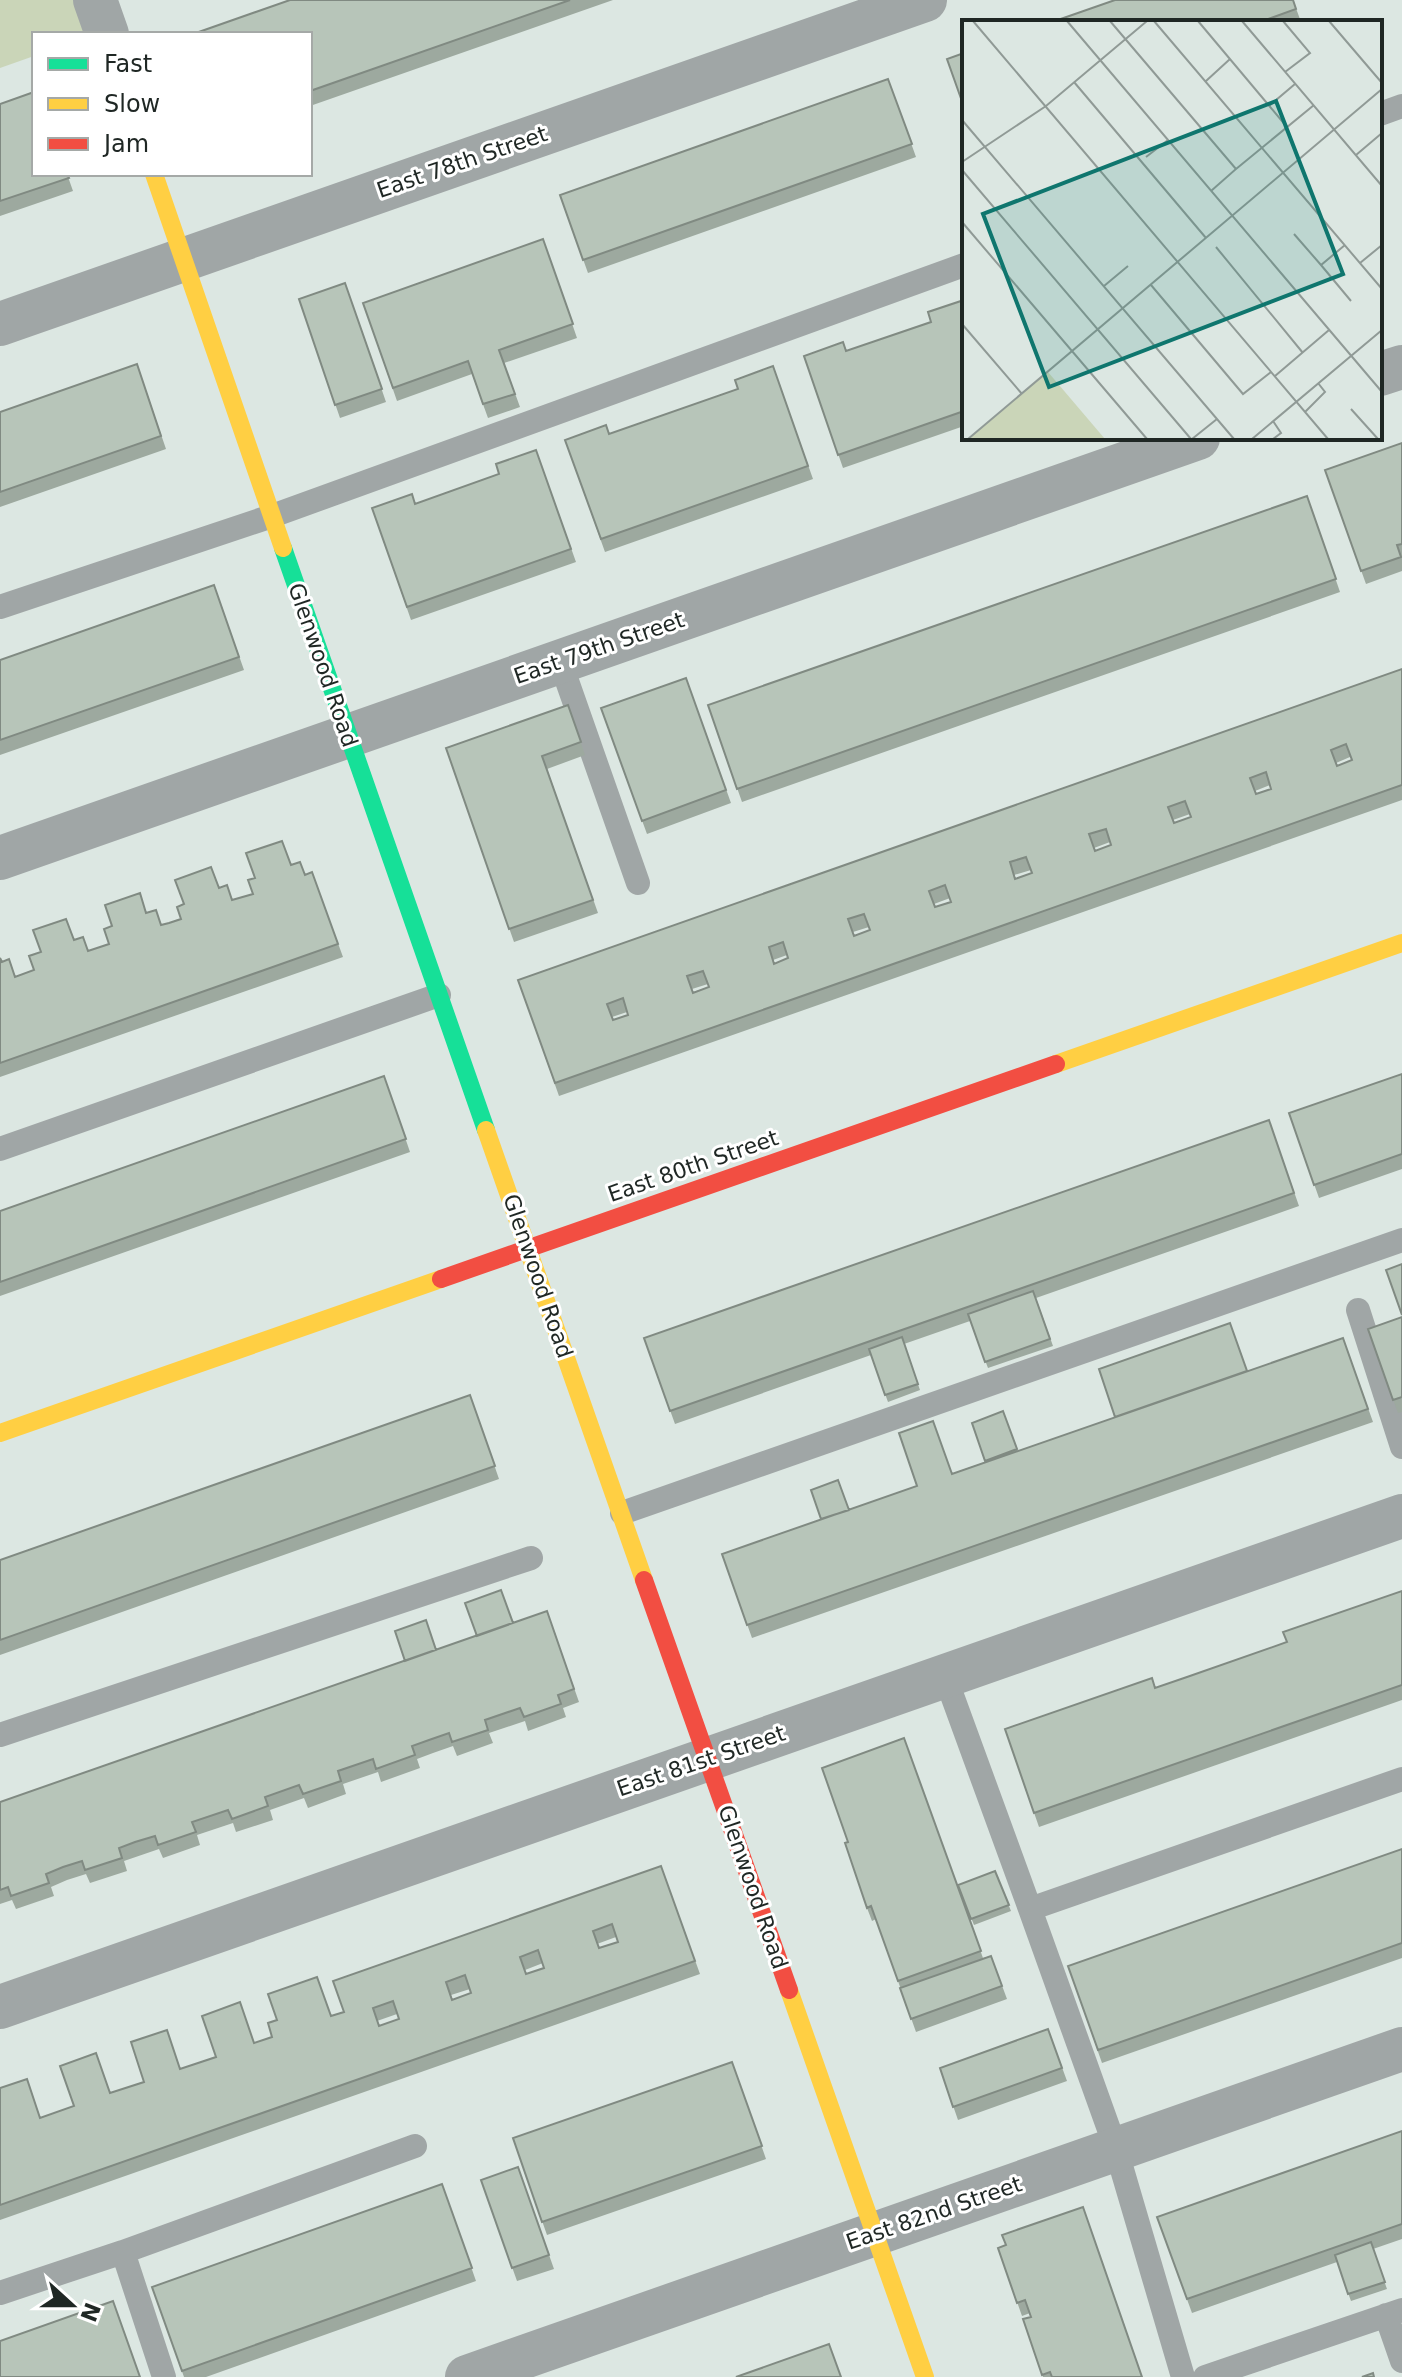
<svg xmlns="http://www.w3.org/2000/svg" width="1402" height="2377" viewBox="0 0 1402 2377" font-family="'DejaVu Sans',sans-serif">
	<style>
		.green { fill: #cad5b8 }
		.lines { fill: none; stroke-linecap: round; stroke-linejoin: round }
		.lane { stroke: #a0a6a6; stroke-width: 24 }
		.street { stroke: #a0a6a6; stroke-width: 44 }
		.fast { stroke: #16e098; stroke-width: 18 }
		.slow { stroke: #ffcf43; stroke-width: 18 }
		.jam { stroke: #f24e42; stroke-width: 18 }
		.wall { fill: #9da99f; fill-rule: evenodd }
		.building { fill: #b7c5b9; stroke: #808a82; stroke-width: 2; fill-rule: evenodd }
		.labels { text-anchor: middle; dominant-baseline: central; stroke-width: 6; stroke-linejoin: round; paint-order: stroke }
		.street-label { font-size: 22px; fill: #1f2724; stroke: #fff }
		.inset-road { fill: none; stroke: #909a96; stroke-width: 2 }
		.view { fill: #0f766e; fill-opacity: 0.15; stroke: #0f766e; stroke-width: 4 }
		.inset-edge { fill: none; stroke: #1f2724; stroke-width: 4 }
	</style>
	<rect width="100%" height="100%" fill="#dce7e2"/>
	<path class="green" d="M0 0H95V34H34V56L0 68Z"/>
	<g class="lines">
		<path class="lane" d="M1380 114 1402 106
			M0 607 272 516 964 265
			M560 661 638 883
			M0 1149 439 995
			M1358 1310 1402 1447
			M622 1513 1402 1240
			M945 1676 1030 1909 1402 1779
			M0 1735 531 1558
			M1030 1909 1116 2149 1183 2377
			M0 2293 123 2252
			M1386 2315 1402 2361
			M164 2377 123 2252 415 2146
			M1205 2377 1402 2310"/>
		<path class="street" d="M95 0 107 34
			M0 324 925 0
			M1380 374 1402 367
			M0 858 1198 438
			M0 2007 1402 1516
			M467 2377 1402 2049"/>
		<path class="fast" d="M283 548 486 1130"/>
		<path class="slow" d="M154 174 283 548
			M1056 1064 1402 943
			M486 1130 644 1580
			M0 1433 441 1279
			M789 1990 925 2377"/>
		<path class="jam" d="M441 1279 1056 1064
			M644 1580 789 1990"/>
	</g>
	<path class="wall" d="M290 0H613L310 106V34Z
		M1293 0 1301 22H1052Z
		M888 79 916 157 588 273 560 195Z
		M0 104 67 174 73 191 0 216Z
		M543 239 577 338 504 363 520 407 488 418 472 374 397 401 363 303Z
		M345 283 386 402 340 418 299 299Z
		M964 300V426L843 468 804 356 846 351 931 322Z
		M137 364 166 449 0 507V412Z
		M773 366 813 479 605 552 565 440 609 434 738 389Z
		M1402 443V571L1366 584 1325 470Z
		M536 450 576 562 411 620 372 508 415 504 499 474Z
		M1307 496 1340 592 742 802 708 705Z
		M214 585 244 670 0 755V660Z
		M1402 669V800L559 1096 518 980ZM1350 757 1352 760 1337 766 1336 763ZM1270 785 1271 789 1256 794 1255 791ZM1190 814 1191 817 1174 823 1173 820ZM1110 842 1111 845 1095 851 1094 848ZM1031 870 1032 873 1016 879 1014 875ZM950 898 951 902 935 907 934 904ZM869 927 870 930 854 936 853 932ZM787 955 788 958 774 964 773 960ZM708 984 709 987 693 992 692 989ZM627 1012 628 1015 613 1020 612 1017Z
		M686 678 731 803 647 834 601 708Z
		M568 705 585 755 547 769 598 913 514 942 446 748Z
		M291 865 305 875 312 872 343 957 0 1077V958L2 962 15 977 34 970 74 940 88 951 109 944 147 913 161 925 181 919 219 888 232 900 253 894Z
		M1402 1074V1169L1319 1198 1289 1113Z
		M384 1076 410 1152 0 1296V1211Z
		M1269 1120 1299 1206 1036 1298 1053 1346 988 1368 970 1321 904 1344 920 1390 888 1402 871 1355 675 1424 644 1338Z
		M1402 1317V1412L1398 1413 1368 1329Z
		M1343 1338 1373 1422 752 1638 722 1554 985 1462 972 1423 1003 1411 1018 1451Z
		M470 1395 499 1479 0 1655V1560Z
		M1402 1591V1700L1039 1827 1005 1729 1155 1688 1287 1642Z
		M547 1611 579 1702 563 1708 566 1717 528 1731 525 1721 489 1733 493 1743 457 1756 453 1746 433 1753 417 1759 420 1768 381 1782 378 1772 343 1784 346 1794 308 1808 304 1798 270 1810 273 1820 236 1832 233 1823 197 1835 200 1845 163 1858 159 1849 124 1861 127 1871 90 1883 86 1874 67 1880 51 1887 54 1896 16 1909 12 1900 0 1904V1802Z
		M904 1738 983 1958 991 1956 1007 1999 916 2032 876 1919 872 1921 867 1908 848 1842Z
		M1402 1849V1958L1102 2063 1068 1966Z
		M661 1866 700 1974 0 2220V2088L40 2118 344 2012ZM616 1937 618 1942 599 1948 597 1944ZM543 1963 544 1968 526 1974 525 1970ZM470 1989 471 1993 452 2000 451 1995ZM397 2014 399 2019 379 2026 377 2021Z
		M995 1871 1011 1911 974 1925 958 1885Z
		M1048 2029 1067 2081 958 2120 940 2068Z
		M732 2062 766 2159 547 2235 513 2138Z
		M1402 2131V2239L1373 2249 1387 2289 1351 2301 1337 2262 1192 2313 1157 2217Z
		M518 2167 554 2269 517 2281 481 2180Z
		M442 2184 476 2281 206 2377H184L152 2287Z
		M998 2248 1142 2377H1043L1023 2319 1031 2317 1030 2313 1022 2316Z"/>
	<path class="building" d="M290 0H570L310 91V34H193Z
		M1115 0H1293L1296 9 1260 22H1052Z
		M964 53V107L947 59Z
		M888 79 912 144 583 260 560 195Z
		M34 92V174H67L69 178 0 201V104Z
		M543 239 573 324 499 350 515 394 483 404 468 361 393 388 363 303Z
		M345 283 382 389 335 405 299 299Z
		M964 300V411L838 455 804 356 843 342 846 351 931 322 928 312Z
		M137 364 161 436 0 492V412Z
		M773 366 808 466 601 539 565 440 606 425 609 434 738 389 735 380Z
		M1402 443V544L1397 545 1401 557 1361 571 1325 470Z
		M536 450 571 549 407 607 372 508 412 494 415 504 499 474 496 464Z
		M1307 496 1336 579 737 789 708 705Z
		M214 585 239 657 0 740V660Z
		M1402 669V785L555 1083 518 980ZM1346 744 1352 760 1337 766 1331 750ZM1266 772 1271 789 1256 794 1250 778ZM1185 801 1191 817 1174 823 1168 807ZM1106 829 1111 845 1095 851 1089 834ZM1026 857 1032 873 1015 879 1010 862ZM945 885 951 902 935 907 929 891ZM864 914 870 930 854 936 848 919ZM783 942 788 958 774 964 769 947ZM703 971 709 987 693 993 687 976ZM623 998 628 1015 613 1020 607 1004Z
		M686 678 726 790 642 821 601 708Z
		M568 705 581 742 542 756 593 900 509 929 446 748Z
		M282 841 291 865 300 862 305 875 312 872 338 944 0 1063V958L2 962 9 959 15 977 34 970 29 956 41 952 33 930 66 919 74 940 83 937 88 951 109 944 104 929 112 926 105 905 140 893 146 913 156 910 161 925 169 923 181 919 177 907 184 904 175 880 211 867 219 888 227 885 232 900 253 894 248 880 255 878 246 853Z
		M1402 1074V1154L1314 1185 1289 1113Z
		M384 1076 406 1139 0 1282V1211Z
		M1269 1120 1294 1193 670 1411 644 1338Z
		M1402 1264V1315L1386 1270Z
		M1033 1291 1050 1339 985 1362 968 1314Z
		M1402 1317V1397L1393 1400 1368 1329Z
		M1230 1323 1247 1371 1115 1417 1099 1369Z
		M902 1337 918 1384 885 1395 869 1349Z
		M1343 1338 1368 1409 747 1625 722 1554 917 1486 899 1433 933 1421 952 1474Z
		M470 1395 495 1466 0 1640V1560Z
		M1003 1411 1017 1449 985 1461 972 1423Z
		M838 1480 849 1510 821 1519 811 1490Z
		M501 1590 513 1623 477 1636 465 1603Z
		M1402 1591V1685L1034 1813 1005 1729 1152 1678 1155 1688 1187 1677 1287 1642 1283 1632Z
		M547 1611 574 1689 558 1695 561 1704 524 1717 520 1708 485 1720 488 1730 452 1742 449 1733 429 1740 412 1746 415 1755 376 1769 373 1759 338 1771 341 1781 303 1794 299 1785 265 1797 268 1806 232 1819 228 1810 192 1822 196 1832 158 1845 155 1836 135 1842 119 1848 122 1858 85 1870 82 1861 63 1867 46 1874 49 1883 11 1896 8 1887 0 1890V1802Z
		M426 1620 436 1650 405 1661 395 1631Z
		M904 1738 981 1951 898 1981 871 1906 867 1908 845 1843 848 1842 822 1768Z
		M1402 1849V1943L1098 2050 1068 1966Z
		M661 1866 695 1961 0 2205V2088L27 2079 40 2118 74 2106 60 2066 96 2053 110 2093 144 2082 131 2042 167 2030 180 2069 216 2057 202 2016 240 2002 254 2043 272 2037 268 2023 277 2020 268 1994 317 1977 331 2016 344 2012 333 1981ZM612 1924 618 1942 599 1948 593 1931ZM538 1950 544 1968 526 1974 520 1957ZM465 1975 471 1993 452 2000 446 1982ZM393 2001 399 2019 379 2026 373 2008Z
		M995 1871 1009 1905 971 1919 958 1885Z
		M991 1956 1002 1986 911 2019 900 1988Z
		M1048 2029 1062 2068 953 2107 940 2068Z
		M732 2062 762 2146 542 2222 513 2138Z
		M1402 2131V2224L1187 2299 1157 2217Z
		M518 2167 549 2255 512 2268 481 2180Z
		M442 2184 472 2268 182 2371 152 2287Z
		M1083 2207 1142 2377H1052L1050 2372 1042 2375 1023 2319 1031 2317 1025 2300 1017 2303 998 2248 1006 2245 1002 2235Z
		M1371 2242 1385 2282 1348 2294 1335 2255Z
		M113 2301 140 2377H0V2341Z
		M829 2344 841 2377H736Z
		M1373 2373 1374 2377H1362Z"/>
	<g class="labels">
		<g class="street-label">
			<text transform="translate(462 162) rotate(-19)">East 78th Street</text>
			<text transform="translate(599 648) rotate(-19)">East 79th Street</text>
			<text transform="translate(323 665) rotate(71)">Glenwood Road</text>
			<text transform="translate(693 1166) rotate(-19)">East 80th Street</text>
			<text transform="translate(538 1276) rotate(71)">Glenwood Road</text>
			<text transform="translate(701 1761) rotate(-19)">East 81st Street</text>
			<text transform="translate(753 1887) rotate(71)">Glenwood Road</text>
			<text transform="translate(934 2213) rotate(-19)">East 82nd Street</text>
		</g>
	</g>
	<g transform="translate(962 20)">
		<rect width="420" height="420" fill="#dce7e2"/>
		<path d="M86 352 143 419H6Z" fill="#cad5b8"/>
		<path class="inset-road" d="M11 1 366 419M105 1 420 372M148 1 274 149 249 171M192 1 420 269M236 1 325 107M280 1 420 166M321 1 348 33 323 52M367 1 420 63M244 61 268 39M112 62 244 218M307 86 333 64M0 100 272 419M394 135 420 113M184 137 206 120M0 142 84 86 185 1M274 149 352 85M0 150 229 419M0 202 185 419M332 214 359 245 383 225M254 227 341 333M398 243 420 225M359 245 389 281M189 265 281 374 309 352M142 266 166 246M0 304 60 374M313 356 367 310M389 389 416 419M343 392 363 372 356 363M6 419 420 69M230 419 255 399M290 419 420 310M311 419 319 413 311 401"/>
		<path class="view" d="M314 81 381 254 87 367 21 194Z"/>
		<rect width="420" height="420" class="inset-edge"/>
	</g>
	<rect x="32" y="32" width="280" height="144" fill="#ffffff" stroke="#a5a9a7" stroke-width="2"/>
	<rect x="48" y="58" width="40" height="12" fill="#16e098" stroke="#a5a9a7" stroke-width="2"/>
	<text x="104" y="72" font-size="24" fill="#1f2724">Fast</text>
	<rect x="48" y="98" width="40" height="12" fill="#ffcf43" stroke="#a5a9a7" stroke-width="2"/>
	<text x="104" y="112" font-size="24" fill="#1f2724">Slow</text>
	<rect x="48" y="138" width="40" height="12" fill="#f24e42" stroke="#a5a9a7" stroke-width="2"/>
	<text x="104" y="152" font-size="24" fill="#1f2724">Jam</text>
	<g transform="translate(72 2305) rotate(111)" stroke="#ffffff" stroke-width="6" paint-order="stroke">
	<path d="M0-6L14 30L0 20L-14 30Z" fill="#1f2724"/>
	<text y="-12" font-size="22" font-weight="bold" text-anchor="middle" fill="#1f2724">N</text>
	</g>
</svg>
